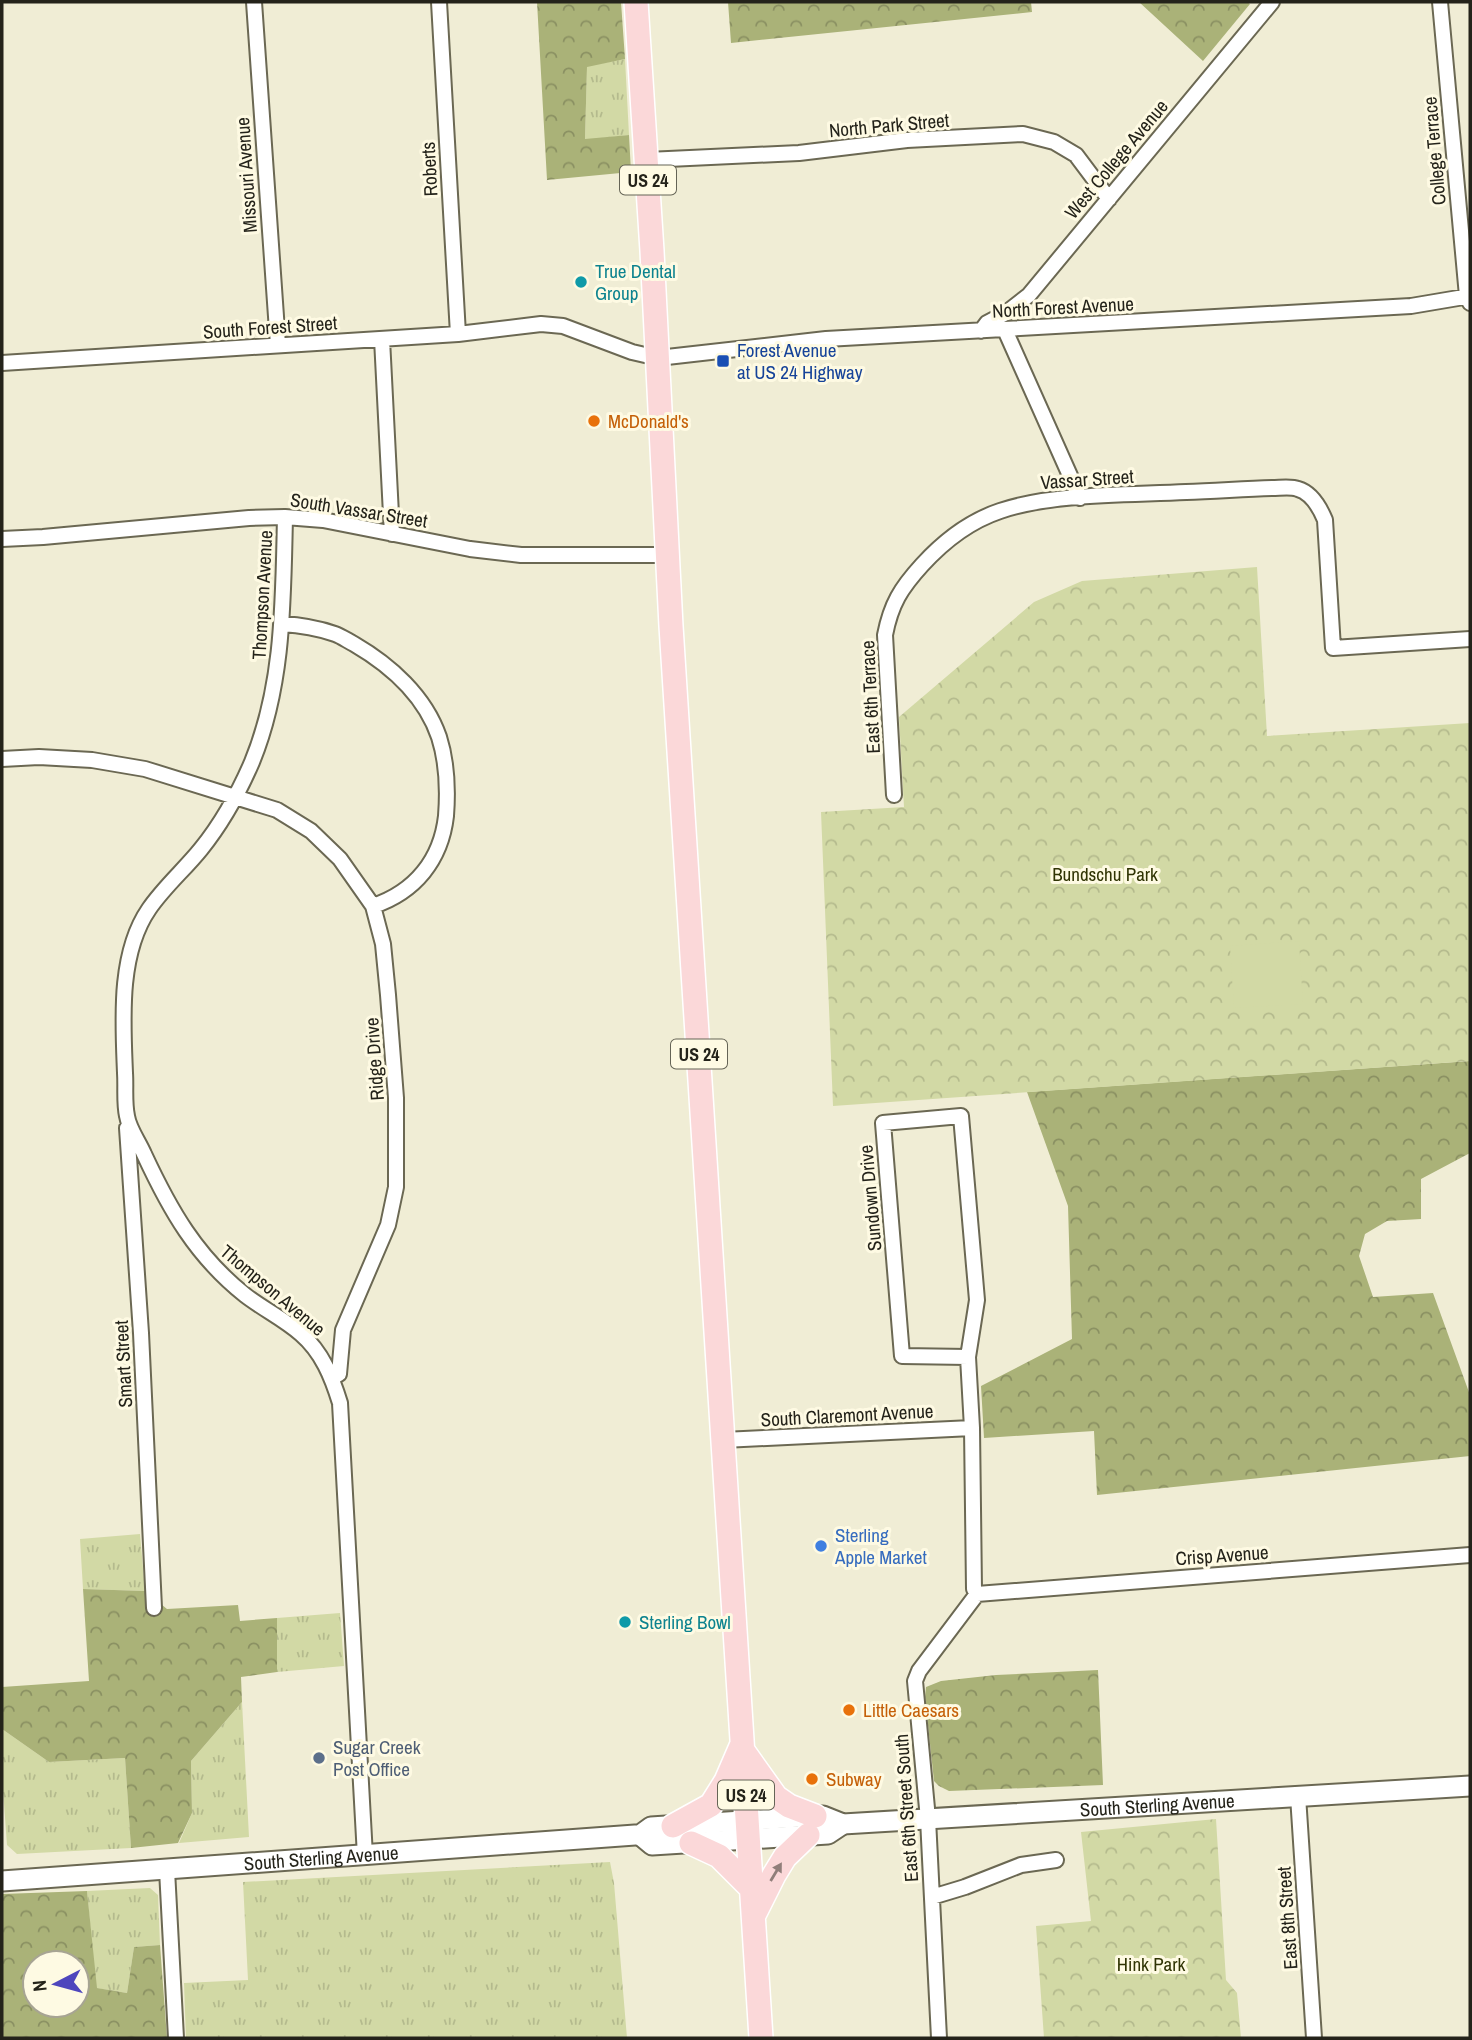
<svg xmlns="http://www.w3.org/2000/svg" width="1472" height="2040" viewBox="0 0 1472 2040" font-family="'Archivo Narrow',sans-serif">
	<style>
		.grass { fill: url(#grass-tufts) }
		.forest { fill: url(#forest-crowns); fill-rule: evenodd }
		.park { fill: url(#park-crowns) }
		.pitch { fill: #d2d9a5 }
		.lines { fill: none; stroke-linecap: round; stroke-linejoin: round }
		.minor-casing { stroke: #6b6853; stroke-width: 18 }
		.secondary-casing { stroke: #6b6853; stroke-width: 23 }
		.primary-casing { stroke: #fff; stroke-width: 26 }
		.minor { stroke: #fff; stroke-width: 14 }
		.secondary { stroke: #fff; stroke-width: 19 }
		.primary { stroke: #fbd8d9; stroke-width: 23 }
		.oneway { fill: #907e7a }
		.culture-dot { fill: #0f9aa8; stroke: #fefae3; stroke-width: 2.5 }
		.transit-dot { fill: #1a4fb4; stroke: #fefae3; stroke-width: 2.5 }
		.food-dot { fill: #e8710a; stroke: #fefae3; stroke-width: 2.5 }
		.shop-dot { fill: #3f7fe0; stroke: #fefae3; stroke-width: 2.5 }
		.service-dot { fill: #5c6f8a; stroke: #fefae3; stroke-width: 2.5 }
		.labels { text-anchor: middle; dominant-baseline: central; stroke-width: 6; stroke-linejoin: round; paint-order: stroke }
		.shield { fill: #fefae3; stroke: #656456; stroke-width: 2 }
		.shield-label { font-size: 18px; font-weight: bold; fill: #24231a }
		.street-label { font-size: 19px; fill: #24231a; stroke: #fefae3 }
		.culture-label { font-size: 19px; fill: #0d838f; stroke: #fefae3; text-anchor: start }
		.transit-label { font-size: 19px; fill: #164399; stroke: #fefae3; text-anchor: start }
		.food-label { font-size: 19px; fill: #c56008; stroke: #fefae3; text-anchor: start }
		.park-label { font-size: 19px; fill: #303404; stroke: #fefae3 }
		.shop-label { font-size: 19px; fill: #366cbe; stroke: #fefae3; text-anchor: start }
		.service-label { font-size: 19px; fill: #4e5e75; stroke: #fefae3; text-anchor: start }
	</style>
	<defs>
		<pattern id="grass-tufts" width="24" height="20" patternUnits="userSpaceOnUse" patternTransform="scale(1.75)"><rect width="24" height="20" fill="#d2d9a5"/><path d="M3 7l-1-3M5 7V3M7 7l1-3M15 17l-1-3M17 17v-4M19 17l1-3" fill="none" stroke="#b4ba8d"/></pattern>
		<pattern id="forest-crowns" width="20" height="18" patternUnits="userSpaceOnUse" patternTransform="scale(1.75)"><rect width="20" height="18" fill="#aab278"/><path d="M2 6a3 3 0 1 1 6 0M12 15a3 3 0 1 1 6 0" fill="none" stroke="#8a9062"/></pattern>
		<pattern id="park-crowns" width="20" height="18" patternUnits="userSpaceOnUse" patternTransform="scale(1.75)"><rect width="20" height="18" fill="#d2d9a5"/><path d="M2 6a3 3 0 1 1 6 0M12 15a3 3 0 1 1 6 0" fill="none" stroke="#b4ba8d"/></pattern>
	</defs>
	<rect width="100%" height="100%" fill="#f0edd5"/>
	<path class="grass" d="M625 59 629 135 585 140 587 66Z
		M140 1534 145 1591 83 1589 80 1539Z
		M340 1613 344 1666 277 1672V1618Z
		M242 1702 249 1837 179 1843 192 1813 191 1761Z
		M2 1729 49 1762 125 1758 131 1848 17 1854 7 1845 2 1776Z
		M610 1862 614 1883 627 2038H186L184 1983 248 1980 243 1882Z
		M150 1888 158 1895 160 1945 134 1947 127 1993 96 1988 87 1891Z"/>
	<path class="forest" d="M537 2H621L625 59 587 67 585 139 629 135 631 172 547 180Z
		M728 2H1031L1032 12 731 43Z
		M1139 2H1247L1250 4 1203 61Z
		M1470 1061V1153L1421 1179V1219L1387 1221 1365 1234 1359 1256 1373 1297 1433 1293 1470 1395V1456L1097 1495 1094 1431 984 1438 981 1386 1072 1339 1068 1206 1027 1092Z
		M83 1589 145 1591 167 1609 238 1605 240 1621 277 1618V1672L241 1677 242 1702 191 1761 192 1813 178 1843 131 1848 125 1758 49 1762 2 1729V1687L89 1681Z
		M1098 1670 1103 1785 949 1791 939 1786 934 1781 925 1697 926 1687 941 1681 996 1675Z
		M87 1891 97 1988 127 1993 134 1947 160 1945 167 2038H2V1894ZM77 1963V2005H35V1963Z"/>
	<path class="park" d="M1257 567 1267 736 1470 723V1061L833 1106 821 812 904 807 899 717 1034 602 1082 581Z
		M1216 1819 1226 1980 1237 1993 1241 2038H1044L1036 1926 1091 1921 1081 1832Z"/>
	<path class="pitch" d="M1299 941 1303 1004 1234 1008 1230 946Z"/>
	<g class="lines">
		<g class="minor-casing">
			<path id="minor" d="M254 2 278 345
				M439 2 458 334
				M1440 2 1467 296 1470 303
				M647 160 799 153 907 140 1023 134 1054 142 1076 155 1109 199
				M1005 330 1080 498
				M981 331 987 323 1006 313 1029 295 1272 2
				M382 339 392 534
				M2 363 458 334 541 324 563 326 632 352 658 358 826 339 1411 306 1470 296
				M285 517C283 600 284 684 252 762 239 792 222 823 201 849 185 869 164 887 149 909 118 954 123 1021 125 1073 126 1087 124 1102 127 1116 129 1129 139 1142 144 1154 170 1210 196 1256 245 1295 263 1309 284 1319 301 1334 322 1352 332 1377 340 1403L365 1856
				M2 539 43 537 249 518 285 517 323 520 470 549 521 555H668
				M282 624C300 625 318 628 335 634 341 636 348 641 354 644 390 665 425 696 439 737 447 762 448 790 446 816 441 860 415 892 373 906
				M2 759 39 757 92 760 145 769 277 810 311 831 340 859 373 906 383 944 388 995 396 1098V1187L388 1225 343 1330 339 1374 332 1378
				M894 795 885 635C891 604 901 588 922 565 943 542 970 521 1000 511 1053 493 1130 495 1186 492 1215 491 1243 489 1272 488 1280 488 1291 486 1298 489 1312 493 1320 508 1325 520L1333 648 1470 639
				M961 1116 977 1300 968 1357 902 1356 883 1123Z
				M127 1128 141 1333 154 1608
				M723 1440 972 1428
				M977 1594 1470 1555
				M1298 1796 1314 2038
				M167 1870 176 2038
				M932 1897 965 1887 1021 1865 1056 1860
				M939 2038 928 1819 915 1681 919 1671 977 1594 974 1589 972 1428 968 1357"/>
		</g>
		<g class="secondary-casing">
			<g id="secondary">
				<path d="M640 1835 652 1845 828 1834 843 1824"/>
				<path id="s1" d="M2 1881 635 1835H640L651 1827 815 1816H823L843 1824 1470 1786"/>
			</g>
		</g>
		<g class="primary-casing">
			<path id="primary" d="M636 2 652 251 671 626 761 2038
				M744 1752 776 1797 789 1806 815 1816
				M673 1826 711 1805 726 1781 742 1744
				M691 1843 719 1856 752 1889
				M755 1913 774 1875 785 1857 808 1835"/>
		</g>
		<use href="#minor" class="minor"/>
		<use href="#secondary" class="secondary"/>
		<use href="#primary" class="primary"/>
	</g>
	<defs><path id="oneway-solid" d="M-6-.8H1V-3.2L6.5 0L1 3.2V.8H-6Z" transform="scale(1.75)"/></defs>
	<use class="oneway" href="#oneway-solid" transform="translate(776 1872) rotate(-59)"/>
	<g class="culture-dot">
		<circle cx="581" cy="282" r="7"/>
		<circle cx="625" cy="1622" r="7"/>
	</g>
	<rect class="transit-dot" x="716" y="354" width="14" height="14" rx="3.5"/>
	<g class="food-dot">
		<circle cx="594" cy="421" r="7"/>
		<circle cx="849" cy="1710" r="7"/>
		<circle cx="812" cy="1779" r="7"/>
	</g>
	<circle class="shop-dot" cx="821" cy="1546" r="7"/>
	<circle class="service-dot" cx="319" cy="1758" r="7"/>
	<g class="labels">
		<g class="shield">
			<rect x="620" y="165.5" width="56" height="29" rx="5"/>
			<rect x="671" y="1039.5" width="56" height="29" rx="5"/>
			<rect x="718" y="1780.5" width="56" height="29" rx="5"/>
		</g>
		<g class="shield-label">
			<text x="648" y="180">US 24</text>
			<text x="699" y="1054">US 24</text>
			<text x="746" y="1795">US 24</text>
		</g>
		<g class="street-label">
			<text transform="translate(889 125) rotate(-5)">North Park Street</text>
			<text transform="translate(1434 151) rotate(-95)">College Terrace</text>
			<text transform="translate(1116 159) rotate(-50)">West College Avenue</text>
			<text transform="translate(429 169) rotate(-93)">Roberts</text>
			<text transform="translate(246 175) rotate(-94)">Missouri Avenue</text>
			<text transform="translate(1063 307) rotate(-3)">North Forest Avenue</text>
			<text transform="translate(270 327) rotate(-4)">South Forest Street</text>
			<text transform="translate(1087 479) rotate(-4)">Vassar Street</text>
			<text transform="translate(359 510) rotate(9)">South Vassar Street</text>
			<text transform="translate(262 595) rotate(-87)">Thompson Avenue</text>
			<text transform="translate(870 697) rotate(-93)">East 6th Terrace</text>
			<text transform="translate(374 1059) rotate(-94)">Ridge Drive</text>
			<text transform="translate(870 1198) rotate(-95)">Sundown Drive</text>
			<text transform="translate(273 1290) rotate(40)">Thompson Avenue</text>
			<text transform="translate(123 1364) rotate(-93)">Smart Street</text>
			<text transform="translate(847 1415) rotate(-3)">South Claremont Avenue</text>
			<text transform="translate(1222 1555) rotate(-4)">Crisp Avenue</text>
			<text stroke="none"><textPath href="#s1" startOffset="1162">South Sterling Avenue</textPath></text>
			<text transform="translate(906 1808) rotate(-94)">East 6th Street South</text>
			<text stroke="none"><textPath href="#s1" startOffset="320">South Sterling Avenue</textPath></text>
			<text transform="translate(1287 1918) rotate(-94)">East 8th Street</text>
		</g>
		<g class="culture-label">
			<text x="595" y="271">True Dental<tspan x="595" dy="22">Group</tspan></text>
			<text x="639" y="1622">Sterling Bowl</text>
		</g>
		<g class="transit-label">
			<text x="737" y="350">Forest Avenue<tspan x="737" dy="22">at US 24 Highway</tspan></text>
		</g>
		<g class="food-label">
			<text x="608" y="421">McDonald's</text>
			<text x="863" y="1710">Little Caesars</text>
			<text x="826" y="1779">Subway</text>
		</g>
		<g class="park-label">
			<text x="1105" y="874">Bundschu Park</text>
			<text x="1151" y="1964">Hink Park</text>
		</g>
		<g class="shop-label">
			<text x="835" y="1535">Sterling<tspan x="835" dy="22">Apple Market</tspan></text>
		</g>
		<g class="service-label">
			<text x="333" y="1747">Sugar Creek<tspan x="333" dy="22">Post Office</tspan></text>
		</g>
	</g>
	<rect width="1472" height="2040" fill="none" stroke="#24231a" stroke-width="7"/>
	<g transform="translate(56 1984) rotate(264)"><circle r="33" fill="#fefae3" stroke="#a7a493" stroke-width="2"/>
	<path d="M0-5L12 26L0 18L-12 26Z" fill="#4e46bd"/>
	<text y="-10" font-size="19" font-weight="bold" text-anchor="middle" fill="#24231a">N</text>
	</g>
</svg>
